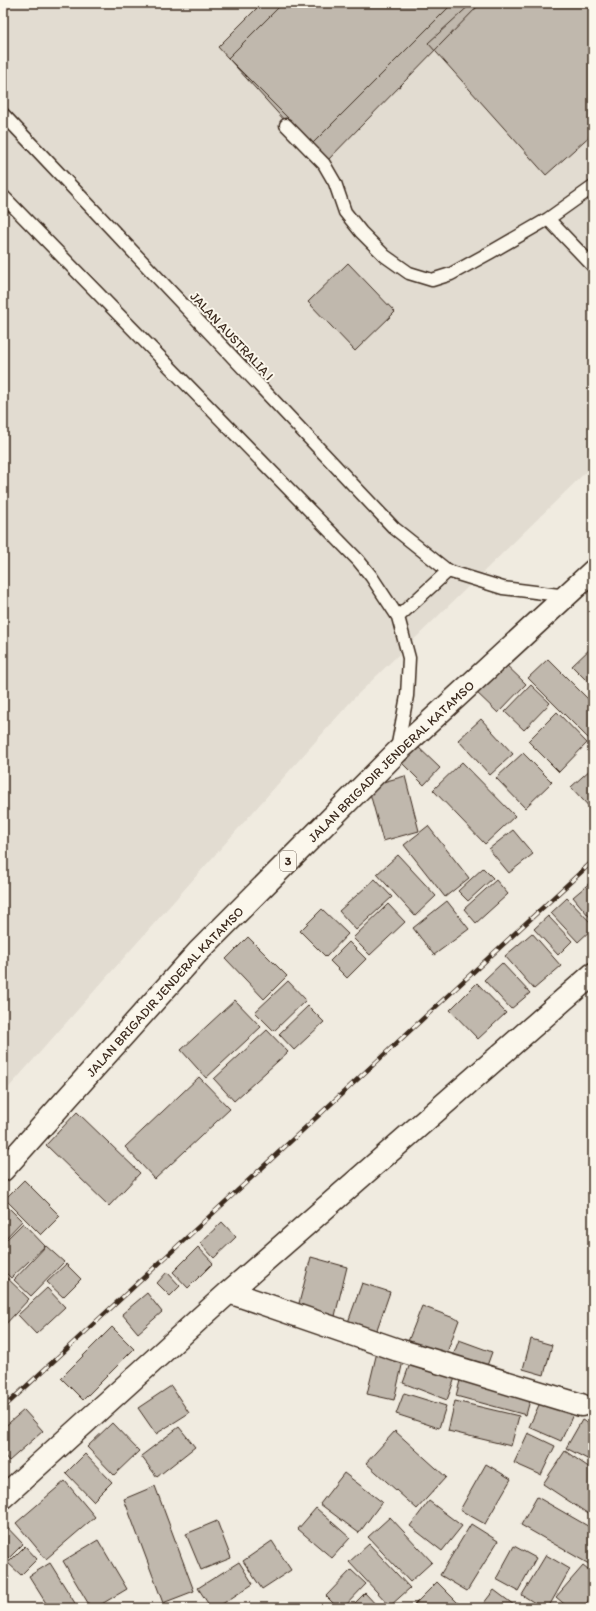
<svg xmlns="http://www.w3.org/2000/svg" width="596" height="1611" viewBox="0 0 596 1611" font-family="Itim,sans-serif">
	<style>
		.built { fill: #e2dcd1 }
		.building { fill: #c0b8ad; stroke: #3b2a1e }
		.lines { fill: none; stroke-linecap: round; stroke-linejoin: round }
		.lane-casing { stroke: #3b2a1e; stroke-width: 15 }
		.street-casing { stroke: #3b2a1e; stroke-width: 25 }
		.highway-casing { stroke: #3b2a1e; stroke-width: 25 }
		.lane { stroke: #fbf7ec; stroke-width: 12 }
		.street { stroke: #fbf7ec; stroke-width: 22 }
		.highway { stroke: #fbf7ec; stroke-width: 22 }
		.rail-casing { stroke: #3b2a1e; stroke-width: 4.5 }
		.rail { stroke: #fbf7ec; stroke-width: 3; stroke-dasharray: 9; stroke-linecap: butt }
		.labels { text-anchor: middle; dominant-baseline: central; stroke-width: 4; stroke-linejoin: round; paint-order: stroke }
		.shield { fill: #fbf7ec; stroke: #75685c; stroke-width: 1 }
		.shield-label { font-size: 12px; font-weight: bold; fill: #3b2a1e }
		.street-label { font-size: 13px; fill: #3b2a1e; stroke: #fbf7ec }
	</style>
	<rect width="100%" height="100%" fill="#f0ebe0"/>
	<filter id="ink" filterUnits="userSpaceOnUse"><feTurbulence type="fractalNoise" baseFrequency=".025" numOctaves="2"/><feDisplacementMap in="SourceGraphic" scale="8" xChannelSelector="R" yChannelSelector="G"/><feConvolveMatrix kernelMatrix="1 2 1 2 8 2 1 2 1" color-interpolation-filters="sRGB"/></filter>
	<g filter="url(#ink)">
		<path class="built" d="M3 3H593V465L354 698 3 1094Z"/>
		<path class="building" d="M262 3H481L324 164 218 47Z
			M283 3H453L313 143 228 58Z
			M472 3H593V133L546 175 428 43Z
			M348 263 395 312 355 351 308 302Z
			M593 646V687L572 666Z
			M548 659 593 704V743L528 678Z
			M501 660 526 684 498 713 473 689Z
			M531 685 550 703 524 730 505 712Z
			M557 712 587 743 559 772 528 741Z
			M481 719 513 754 490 775 458 740Z
			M415 744 440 768 424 785 399 760Z
			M523 753 552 782 525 808 496 778Z
			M462 762 515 816 485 844 433 790Z
			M593 767V811L571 787Z
			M405 776 419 831 383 841 368 786Z
			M428 826 469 878 445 897 404 845Z
			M513 830 533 854 509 873 489 849Z
			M398 855 436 896 415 916 377 874Z
			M483 868 493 878 468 901 458 891Z
			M375 879 392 897 356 930 339 911Z
			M496 880 508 894 476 923 464 909Z
			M592 881 593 882V921L573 897Z
			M567 898 593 925V928L578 942 551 913Z
			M447 901 469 929 434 955 413 928Z
			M388 904 405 922 370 955 353 938Z
			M322 909 348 934 326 957 300 931Z
			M548 916 572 941 558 955 534 929Z
			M532 933 561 966 534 989 505 956Z
			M248 937 287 976 264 999 226 959Z
			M349 942 366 959 347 978 330 961Z
			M502 963 530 993 511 1009 484 980Z
			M288 981 306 1000 274 1031 255 1012Z
			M477 983 506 1013 478 1039 450 1010Z
			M235 1000 261 1027 206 1078 181 1050Z
			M308 1006 324 1022 294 1050 279 1034Z
			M267 1030 288 1052 234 1101 214 1079Z
			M199 1077 230 1109 155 1179 125 1147Z
			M77 1112 140 1173 109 1206 46 1145Z
			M24 1180 60 1216 41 1235 5 1199Z
			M3 1202 22 1221 3 1241Z
			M222 1222 236 1237 214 1258 200 1243Z
			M23 1223 45 1246 11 1278 3 1270V1243Z
			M46 1246 64 1262 31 1296 14 1280Z
			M198 1247 213 1263 188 1288 173 1272Z
			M311 1257 347 1267 334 1320 297 1311Z
			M66 1264 81 1279 63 1297 47 1282Z
			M167 1272 180 1286 170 1296 157 1283Z
			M3 1274 29 1299 3 1327Z
			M362 1283 390 1292 375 1335 347 1325Z
			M47 1288 65 1307 36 1334 18 1315Z
			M147 1293 162 1312 138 1333 122 1314Z
			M422 1306 459 1320 445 1358 407 1344Z
			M112 1327 134 1349 83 1400 61 1378Z
			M531 1339 552 1345 544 1375 523 1369Z
			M459 1340 492 1352 484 1374 451 1361Z
			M377 1352 404 1357 394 1400 367 1394Z
			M412 1358 456 1375 447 1400 403 1383Z
			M462 1373 532 1393 526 1415 456 1396Z
			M171 1386 189 1413 156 1434 138 1408Z
			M404 1393 446 1406 439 1428 396 1414Z
			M543 1396 575 1410 561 1441 529 1427Z
			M455 1401 519 1416 511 1446 448 1431Z
			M24 1410 43 1431 9 1461 3 1454V1428Z
			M582 1420 593 1426V1462L566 1448Z
			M112 1423 139 1451 114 1475 87 1447Z
			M179 1427 195 1447 157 1477 141 1456Z
			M395 1431 446 1477 417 1509 366 1463Z
			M528 1433 555 1446 541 1475 514 1463Z
			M565 1451 593 1470V1517L543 1484Z
			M85 1454 112 1482 93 1501 66 1473Z
			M486 1464 511 1479 485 1524 460 1510Z
			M344 1473 382 1502 359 1533 320 1504Z
			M65 1481 95 1517 46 1559 16 1523Z
			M155 1486 194 1591 163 1603 124 1499Z
			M537 1497 593 1529V1557L589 1564 521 1525Z
			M429 1501 462 1526 442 1551 410 1526Z
			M316 1508 350 1538 332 1558 298 1529Z
			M390 1517 432 1562 410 1582 368 1537Z
			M217 1521 231 1558 201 1570 186 1534Z
			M3 1523 23 1544 7 1560 3 1555Z
			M471 1524 498 1541 467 1591 440 1575Z
			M98 1540 127 1589 95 1608H91L63 1561Z
			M272 1541 291 1570 262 1589 243 1561Z
			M369 1544 410 1588 390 1606 349 1562Z
			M25 1546 37 1559 21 1575 8 1563Z
			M514 1546 536 1558 518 1591 496 1579Z
			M546 1555 570 1569 548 1608H543L522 1595Z
			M239 1562 253 1584 216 1608H211L198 1588Z
			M50 1563 78 1608H49L29 1576Z
			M583 1566 593 1574V1595L582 1608H569L556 1597Z
			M351 1570 366 1584 343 1608H338L326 1596Z
			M3 1571 9 1578 3 1584Z
			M437 1582 463 1608H411Z
			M494 1590 518 1608H480Z
			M365 1593 379 1608H350Z"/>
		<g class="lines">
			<g class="lane-casing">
				<path id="lane" d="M3 114 394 528 448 571 503 588 567 596
					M286 125 324 164 335 183 345 212 361 232 385 256 409 273 432 280 451 274 491 252 548 219 593 187
					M3 196 358 560 371 576 398 617 409 658 407 696 397 749
					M548 219 593 266
					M398 617 448 571"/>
			</g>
			<g class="street-casing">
				<path id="street" d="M229 1292 398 1350 581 1405
					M3 1497 229 1292 593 974"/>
			</g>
			<g class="highway-casing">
				<g id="highway">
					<path id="s1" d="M3 1170 198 952 397 752 593 571"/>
				</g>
			</g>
			<use href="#lane" class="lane"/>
			<use href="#street" class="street"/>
			<use href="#highway" class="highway"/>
			<g class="rail-casing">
				<path id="rail" d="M3 1408 593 861"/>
			</g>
			<use href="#rail" class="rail"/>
		</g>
	</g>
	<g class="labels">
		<rect class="shield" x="280" y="851" width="16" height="20" rx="3"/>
		<g class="shield-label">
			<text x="288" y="861">3</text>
		</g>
		<g class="street-label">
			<text transform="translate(232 336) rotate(47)">JALAN AUSTRALIA I</text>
			<text stroke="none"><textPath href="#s1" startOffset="564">JALAN BRIGADIR JENDERAL KATAMSO</textPath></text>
			<text stroke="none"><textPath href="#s1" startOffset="241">JALAN BRIGADIR JENDERAL KATAMSO</textPath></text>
		</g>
	</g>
	<rect width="596" height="1611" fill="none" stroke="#fbf7ec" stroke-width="16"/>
	<rect x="8" y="8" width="580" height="1595" fill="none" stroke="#3b2a1e" stroke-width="1.5" filter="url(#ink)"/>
</svg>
